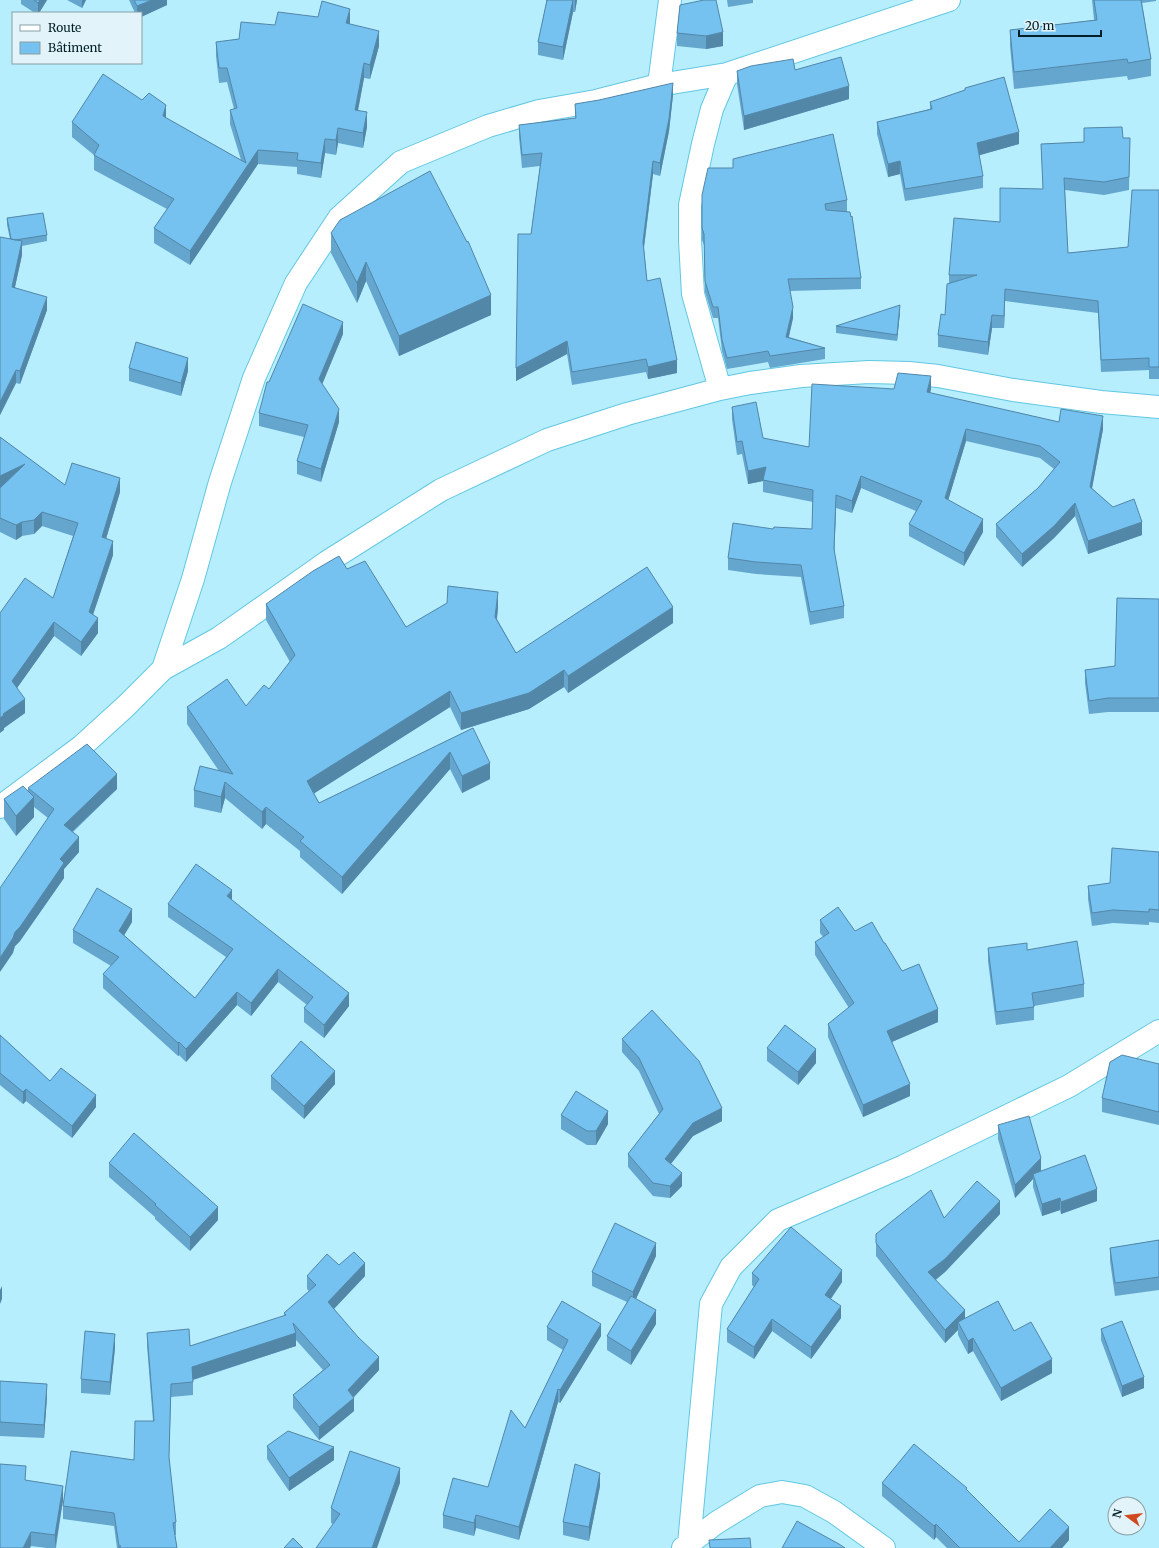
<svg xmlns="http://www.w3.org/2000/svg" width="1159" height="1548" viewBox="0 0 1159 1548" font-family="Merriweather,serif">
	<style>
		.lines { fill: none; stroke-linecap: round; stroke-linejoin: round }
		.minor-casing { stroke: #62c7e1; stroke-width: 24 }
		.minor { stroke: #fff; stroke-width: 22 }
		.wall { fill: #65a6ce }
		.shaded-wall { fill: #5287a8 }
		.building { fill: #75c1f0; stroke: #5287a8 }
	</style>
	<rect width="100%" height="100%" fill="#b6eefe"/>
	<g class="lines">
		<g class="minor-casing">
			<path id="minor" d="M659 85 670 0
				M720 389 693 294 690 240V205L703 144 712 109 727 74
				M163 669 219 638 327 562 441 490 547 440 627 414 720 389 750 383 801 376 869 372 909 373 938 376 1013 390 1101 402 1159 407
				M0 807 82 746 126 706 163 669 193 579 220 482 254 378 296 283 339 218 401 162 488 126 539 111 596 101 659 85 727 74 949 0
				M689 1544 711 1304 731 1267 778 1220 904 1166 1069 1086 1159 1031
				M683 1548 716 1523 760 1496 782 1492 805 1496 834 1512 884 1548"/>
		</g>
		<use href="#minor" class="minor"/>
	</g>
	<path class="wall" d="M21 0H47L39 13H35L21 4Z
		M67 0H86L82 8Z
		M129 0H167V5L141 17V13H135Z
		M546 0H577L575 12H573L563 60 538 55V42L546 4Z
		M727 0H753V3L728 7Z
		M1092 0H1156V1L1142 3 1151 59V76L1128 80 1127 76 1014 89 1010 46V30L1094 20Z
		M680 5 723 46 706 49 677 46V33Z
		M349 24 379 46 370 79 364 78 358 111 367 127 363 148 338 143 336 155 325 153 321 178 297 174V167L258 164 190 265 154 243V228L167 209 94 170V155L72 137V122L166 118 241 160 230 124V110L234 109 227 82 219 83 216 56V42L239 39 275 25Z
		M795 70 849 99 744 130 737 84V71Z
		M965 88 1019 144 979 155 983 176V188L905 201 900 174 888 177 877 134V122L930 109V102L965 90Z
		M673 95 669 131 660 176 653 174 644 248 647 281 677 373 648 379 646 372 572 385 567 354 516 381 531 234 540 166 522 168 519 137V125L575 118V104Z
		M1084 128 1123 138H1130L1129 190 1104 195 1065 190 1068 253 1128 247 1159 190V379H1149V370L1101 372 1098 313 1005 301 1004 328H992L988 355 938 347V335L945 315 949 284V275L1000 222 1043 189 1041 144 1084 142Z
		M702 195 847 200V211L861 278V289L790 291 793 318 789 337 825 348V359L770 368 768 362 727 369 722 351 718 318H713L705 292 704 245 702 240Z
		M7 218 47 235V241L22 246V255L15 287 47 310 20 384 16 383 0 415V237L10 239 7 225Z
		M331 233 491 315 399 356 366 281 357 303 331 253Z
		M900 312 897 341 836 333V326Z
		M343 334 322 384 339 422 321 482 297 474V461L304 437 259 426V413L269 382Z
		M129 368 188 371 181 396 129 381Z
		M894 389H931L930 393 1059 422 1103 429 1092 488 1142 535 1088 554 1075 516 1054 538 1022 567 996 537V524L1038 488 1054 469 1040 458 966 441 948 500 983 532 964 566 909 536V524L916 511 861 488 852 513 836 508 834 552 844 606V618L810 625 801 577 756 574 728 570V558L773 529H812L813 502 763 492V481L748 484 742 454 737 455 732 419V407L763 438 809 447Z
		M0 437 65 485 120 492 106 539 113 555 93 615 98 633 81 656 54 636 17 688 25 713 4 728V730L0 613 53 598 73 536 42 526 34 534 22 536 16 540 0 532Z
		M347 569 406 627 498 608 497 619 516 653 673 623 568 693 564 687 529 709 461 730 450 707 314 793 319 803 473 728 490 779 462 793 450 769 342 894 300 857V851L266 824 262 829 225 798 221 813 194 807V790L219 771 187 724V707L246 706 269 689 290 662 266 620V604Z
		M1159 599V712H1108L1089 714 1085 683V670L1115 666Z
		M28 788 117 789 73 832 79 852 64 869V878L20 941 15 946 13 953 48 818 34 807V817L16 836 4 819V799L28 791Z
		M1159 852V923L1149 922V925L1113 923 1092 926 1088 899V886L1110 883Z
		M232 900 349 1006 324 1038 304 1022V1008L307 1005 278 982 251 1016 237 1005 186 1062 179 1055 178 1056 103 988V974L111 966 73 943V930L132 922 124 935 195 998 226 957 168 917V904Z
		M820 920 855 931 884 943 902 971 938 1022 892 1042 910 1096 863 1117 828 1037V1024L849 1008 815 955V942L823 937 820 933Z
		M988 948 1084 984V997L1034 1006V1020L996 1025 988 961Z
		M0 1035 50 1081 96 1107 72 1138 26 1101 23 1104 0 1085Z
		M622 1039 722 1121 693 1136 671 1164 682 1186 670 1198 653 1196 628 1167V1154L659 1114 639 1071 622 1052Z
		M767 1048 816 1063 798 1085 767 1061Z
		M1159 1064V1125L1102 1112V1098Z
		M271 1076 335 1084 304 1119 271 1089Z
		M561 1115 608 1124 596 1145H587L561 1129Z
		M998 1125 1041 1171 1097 1201 1061 1214 1060 1210 1042 1216 1033 1187V1179L1015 1198 998 1139Z
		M109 1163 218 1220 190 1251 155 1219V1217L109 1177Z
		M1000 1214 945 1272 936 1280 965 1318 1014 1331 1052 1373 1001 1401 973 1351 968 1354 958 1335V1330L945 1343 876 1256V1234L944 1218Z
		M1159 1240V1290L1115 1296 1110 1261V1248Z
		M656 1256 636 1299 656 1324 631 1365 607 1350V1336L627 1302 592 1286V1272Z
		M339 1265 365 1276 334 1309 379 1370 354 1397V1411L319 1440 293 1408V1395L323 1370 296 1340V1346L193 1380V1395L171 1397 169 1460 176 1522V1535H175L177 1548H117L114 1526 63 1519V1506L134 1460 153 1421 147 1346V1333L190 1346 284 1316V1313L309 1291 307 1289V1276Z
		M752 1273 842 1282 831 1299 841 1318 811 1359 772 1331 754 1359 727 1342V1329L754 1287 752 1285Z
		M547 1327 601 1336 560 1403 558 1402 519 1540 476 1528 474 1536 443 1528V1515L488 1487 525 1428 563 1350 547 1340Z
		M1101 1329 1144 1388 1122 1397 1101 1340Z
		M115 1348 110 1395 81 1393V1379Z
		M0 1381 47 1397 44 1438 0 1436Z
		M267 1446 334 1460 289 1491 267 1459Z
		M26 1480 63 1500 56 1548H47L31 1546Z
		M400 1483 333 1524 331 1523V1508Z
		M882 1483 967 1490 1019 1542 1069 1540 1062 1548H947L936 1537 934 1540 882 1496Z
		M600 1486 589 1541 563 1535V1522Z"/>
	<path class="shaded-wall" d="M40 0H47L39 13H38V3Z
		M82 0H86L82 8Z
		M152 0H167V5L141 17V13H137V6Z
		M573 0V12L563 60V47Z
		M575 0H577L575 12Z
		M350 9V23L346 37V23Z
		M379 31V46L370 79V65Z
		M723 32V46L706 49V36Z
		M364 63V78L355 125V110Z
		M673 83V95L669 131 660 176V163Z
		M849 86V99L744 130V116Z
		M166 105V119L163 116Z
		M367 112V127L363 148V133Z
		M338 128V143L336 155V140Z
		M1019 132V144L977 156V143Z
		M325 139V153L321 178V163Z
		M258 150V164L190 265V251Z
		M653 161V174L643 254V242Z
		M900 161V174L888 177V164Z
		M22 241V255L12 300V287Z
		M366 262V281L357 303V283Z
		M1005 289V301L1004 328V316Z
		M491 295V315L399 356V336Z
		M47 297V310L20 384V371Z
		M900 305V312L897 341V335Z
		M793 307V318L786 348V337Z
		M992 315V328L988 355V342Z
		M343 322V334L319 392V379Z
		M567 341V354L516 381V368Z
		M188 358V371L181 396V383Z
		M677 360V373L648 379V367Z
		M16 370V383L0 415V402Z
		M931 376V389L927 405V392Z
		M339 409V422L321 482V469Z
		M1103 416V429L1090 499V487Z
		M966 429V441L945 511V498Z
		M25 464 0 491V476Z
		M766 467 763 481 748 484V471Z
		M861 476V488L852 513V501Z
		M120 478V492L102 552V537Z
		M836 495V508L834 562V549Z
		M1075 503V516L1054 538 1022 567V554Z
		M42 512V526L34 534V520Z
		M983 519V532L964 566V553Z
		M22 522V536L16 540V525Z
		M1142 522V535L1088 554V541Z
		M113 541V555L89 626V612Z
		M498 592V608L495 633V617Z
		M673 607V623L568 693V676Z
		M98 618V633L81 656V642Z
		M54 622V636L12 695V681Z
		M564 670V687L529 709 461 730V713Z
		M450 691V707L307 798V781Z
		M25 699V713L4 728V730L0 733V718L3 714Z
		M450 752V769L342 894V877Z
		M490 763V779L462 793V776Z
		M117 774V789L64 839V825Z
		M225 782V798L221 813V797Z
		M34 797V817L16 836V816Z
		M266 807V824L262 829V812Z
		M79 837V852L64 869V878L20 941 15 946 13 953 0 972V958L15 932 60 859Z
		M232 890V903L227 896Z
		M132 909V922L119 944V931Z
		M278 969V982L251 1016V1003Z
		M237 992V1005L186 1062V1049Z
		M349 993V1006L324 1038V1025Z
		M938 1009V1022L887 1044V1031Z
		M179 1042V1055L178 1056V1043Z
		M816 1049V1063L798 1085V1072Z
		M335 1071V1084L304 1119V1106Z
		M910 1084V1096L863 1117V1105Z
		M26 1089V1101L23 1104V1092Z
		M96 1095V1107L72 1138V1126Z
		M722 1108V1121L693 1136 665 1171V1159L693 1123Z
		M608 1111V1124L596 1145V1131Z
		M1041 1158V1171L1033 1174V1179L1015 1198V1185Z
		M682 1173V1186L670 1198V1186Z
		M1097 1189V1201L1061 1214V1202Z
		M1060 1198V1210L1042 1216V1204Z
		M1000 1201V1214L945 1272 928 1285V1272Z
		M218 1207V1220L190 1251V1237Z
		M656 1243V1256L633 1305V1292Z
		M365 1263V1276L328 1315V1302Z
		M842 1270V1282L825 1307V1295Z
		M2 1286V1299L0 1304V1290Z
		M841 1306V1318L811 1359V1347Z
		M656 1310V1324L631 1365V1351Z
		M965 1310V1323L958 1322V1330L945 1343V1330Z
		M772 1319V1331L754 1359V1347Z
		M601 1324V1336L560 1403V1390Z
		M296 1333V1346L192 1380V1367Z
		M115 1334V1348L110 1395V1382Z
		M973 1338V1351L968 1354V1341Z
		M379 1357V1370L350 1401 354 1398V1411L319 1440V1427L348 1390Z
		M1052 1359V1373L1001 1401V1388Z
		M1144 1377V1388L1122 1397V1386Z
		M47 1384V1397L44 1438V1425Z
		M558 1389V1402L519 1540V1527Z
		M334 1447V1460L289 1491V1478Z
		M400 1468V1483L377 1548H372Z
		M600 1473V1486L589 1541V1527Z
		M63 1486V1500L55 1548V1535Z
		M476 1515V1528L474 1536V1523Z
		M936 1524V1537L934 1540V1526Z
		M1069 1527V1540L1062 1548H1050Z
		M31 1532V1546L30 1548H23Z"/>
	<path class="building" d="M34 0H40L38 3Z
		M134 0H152L137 6Z
		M547 0H573L563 47 538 42Z
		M704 0H716L723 32 706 36 677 33 680 5Z
		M1094 0H1141L1151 59 1128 63 1127 59 1014 72 1010 30 1097 20Z
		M322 1 350 9 346 23 379 31 370 65 364 63 355 110 367 112 363 133 338 128 336 140 325 139 321 163 297 160 298 153 258 150 190 251 154 228 174 199 94 155 99 145 72 122 103 74 142 100 149 93 166 105 163 116 246 163 230 110 237 108 227 68H219L216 42 239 39 241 22 275 25 278 12 318 17Z
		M841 57 849 86 744 116 737 71 751 66 793 59 795 70Z
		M1004 77 1019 132 977 143 983 176 905 189 900 161 888 164 877 122 932 109 930 102 965 90V88Z
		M673 83 669 119 660 163 653 161 643 242 647 281 660 278 677 360 648 367 646 359 572 372 567 341 516 368 518 234H531L542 153 522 155 519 125 576 118 575 104 599 100Z
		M1122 127 1123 138H1130L1129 177 1104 182 1064 178 1068 253 1128 247 1132 190H1159V367H1149V358L1101 360 1098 301 1005 289 1004 316 992 315 988 342 938 335 941 314 945 315 947 284 977 275H949L954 218 1000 222V188L1043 189 1041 144 1084 142V128Z
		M833 134 847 200 825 204 826 210 850 212 851 217 852 216 861 278 788 279 793 307 786 337 825 348 770 356 768 351 727 358 722 340 718 307H713L705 281 704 234 702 228V195L708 168H733V159Z
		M430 171 467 242 468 241 491 295 399 336 366 262 357 283 331 233 340 220Z
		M43 213 47 235 15 240 11 239 7 218Z
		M0 237 22 241 12 287 47 297 20 371 16 370 0 402Z
		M303 304 343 322 319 379 339 409 321 469 297 461 308 425 259 413 267 382H269Z
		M900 305 897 335 836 326Z
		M136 342 188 358 181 383 129 368Z
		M898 373 931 376 927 392 1059 422 1061 409 1103 416 1090 487 1113 507 1134 499 1142 522 1088 541 1075 503 1054 526 1022 554 996 524 1038 488 1060 462 1040 446 966 429 945 498 983 519 964 553 909 524 922 501 861 476 852 501 836 495 834 549 844 606 810 612 801 565 756 562 728 558 733 523 773 529 774 527 812 529 813 490 763 480 766 467 748 471 742 441 737 442 732 407 756 402 763 438 809 447 812 384 894 389Z
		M0 437 65 485 72 463 120 478 102 537 113 541 89 612 98 618 81 642 54 622 12 681 25 699 3 714 4 715 0 718V613L25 578 53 598 78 523 42 512 34 520 22 522 16 525 0 518V488L25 464 0 476Z
		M339 556 347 569 365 561 406 627 447 603 448 586 498 592 495 617 516 653 647 567 673 607 568 676 564 670 529 693 461 713 450 691 307 781 319 803 473 728 490 763 462 776 450 752 342 877 300 841 304 837 266 807 262 812 225 782 221 797 194 790 200 766 233 774 187 707 227 679 246 706 264 685 269 689 295 655 266 604 313 571Z
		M1117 598 1159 599V698H1108L1089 701 1085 670 1115 666Z
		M87 744 117 774 64 825 79 837 60 859 64 863 20 927 15 932 13 938 0 958V888L54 809 28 788Z
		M23 786 34 797 16 816 4 799Z
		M1112 848 1159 852V910L1149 909V912L1113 910 1092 913 1088 886 1110 883Z
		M196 864 232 890 227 896 349 993 324 1025 304 1008 313 997 278 969 251 1003 237 992 186 1049 179 1042 178 1043 103 974 119 957 73 930 97 888 132 909 119 931 195 998 233 949 168 904Z
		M838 907 855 931 872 922 884 943H885L902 971 919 964 938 1009 887 1031 910 1084 863 1105 828 1024 854 1003 815 942 829 933 820 920Z
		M1077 941 1084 984 1032 993 1034 1007 996 1012 988 948 1027 943V950Z
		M652 1010 699 1061 722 1108 693 1123 665 1159 682 1173 670 1186 653 1183 628 1154 663 1109 639 1058 622 1039Z
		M785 1025 816 1049 798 1072 767 1048Z
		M0 1035 50 1081 61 1068 96 1095 72 1126 26 1089 23 1092 0 1073Z
		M301 1041 335 1071 304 1106 271 1076Z
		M1122 1055 1159 1064V1112L1102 1098 1110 1062Z
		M576 1091 608 1111 596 1131H587L561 1115Z
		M1029 1116 1041 1158 1015 1185 998 1125Z
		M134 1133 218 1207 190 1237 155 1205 156 1204 109 1163Z
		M1085 1155 1097 1189 1061 1202 1060 1198 1042 1204 1033 1174Z
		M977 1181 1000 1201 945 1259 928 1272 965 1310 945 1330 876 1243V1234L931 1190 944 1218Z
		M615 1223 656 1243 633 1292 592 1272Z
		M791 1227 842 1270 825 1295 841 1306 811 1347 772 1319 754 1347 727 1329 759 1279 752 1273Z
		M1159 1240V1277L1115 1283 1110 1248Z
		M354 1252 365 1263 328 1302 358 1337 379 1357 348 1390 354 1398 319 1427 293 1395 330 1365 293 1323 296 1333 192 1367 193 1382 171 1384 169 1457 176 1522 173 1523 177 1548H118L121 1546H119L114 1513 63 1506 71 1451 134 1460 135 1421H154L147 1333 189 1329 190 1346 286 1315 284 1313 316 1285 307 1276 327 1254 339 1265Z
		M631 1296 656 1310 631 1351 607 1336Z
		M562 1301 601 1324 560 1390 558 1389 519 1527 476 1515 474 1523 443 1515 453 1478 488 1487 511 1410 525 1428 568 1340 547 1327Z
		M998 1301 1014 1331 1031 1322 1052 1359 1001 1388 973 1338 968 1341 958 1322Z
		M1122 1321 1144 1377 1122 1386 1101 1329Z
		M85 1331 115 1334 110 1382 81 1379Z
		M0 1381 47 1384 44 1425 0 1422Z
		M288 1431 334 1447 289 1478 267 1446Z
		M914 1444 967 1488 966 1489 1019 1542 1050 1509 1069 1527 1050 1548H960L936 1524 934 1526 882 1483Z
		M350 1451 400 1468 372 1548H316L340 1514 331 1508Z
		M0 1464 26 1466 25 1480 63 1486 55 1535 31 1532 23 1548H0Z
		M575 1464 600 1473 589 1527 563 1522Z
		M797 1521 839 1544 845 1548H782Z
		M293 1538 303 1548H284Z
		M750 1538 751 1548H710L709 1540Z"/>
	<rect x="12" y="12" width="130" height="52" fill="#e2f4f9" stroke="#889fa5"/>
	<rect x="20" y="25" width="20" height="6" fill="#ffffff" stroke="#889fa5"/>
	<text x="48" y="32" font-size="12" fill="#001f27">Route</text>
	<rect x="20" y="42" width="20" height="12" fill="#75c1f0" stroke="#889fa5"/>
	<text x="48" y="52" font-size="12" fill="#001f27">Bâtiment</text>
	<g transform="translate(1127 1516) rotate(285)"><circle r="19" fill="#e2f4f9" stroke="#889fa5"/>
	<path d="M0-3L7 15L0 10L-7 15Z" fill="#d1491f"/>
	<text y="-6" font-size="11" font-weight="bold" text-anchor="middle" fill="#001f27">N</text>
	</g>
	<path d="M1019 30v6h82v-6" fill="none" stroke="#001f27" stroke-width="2"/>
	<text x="1025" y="30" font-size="12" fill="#001f27" stroke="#e2f4f9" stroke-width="3" paint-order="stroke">20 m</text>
</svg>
